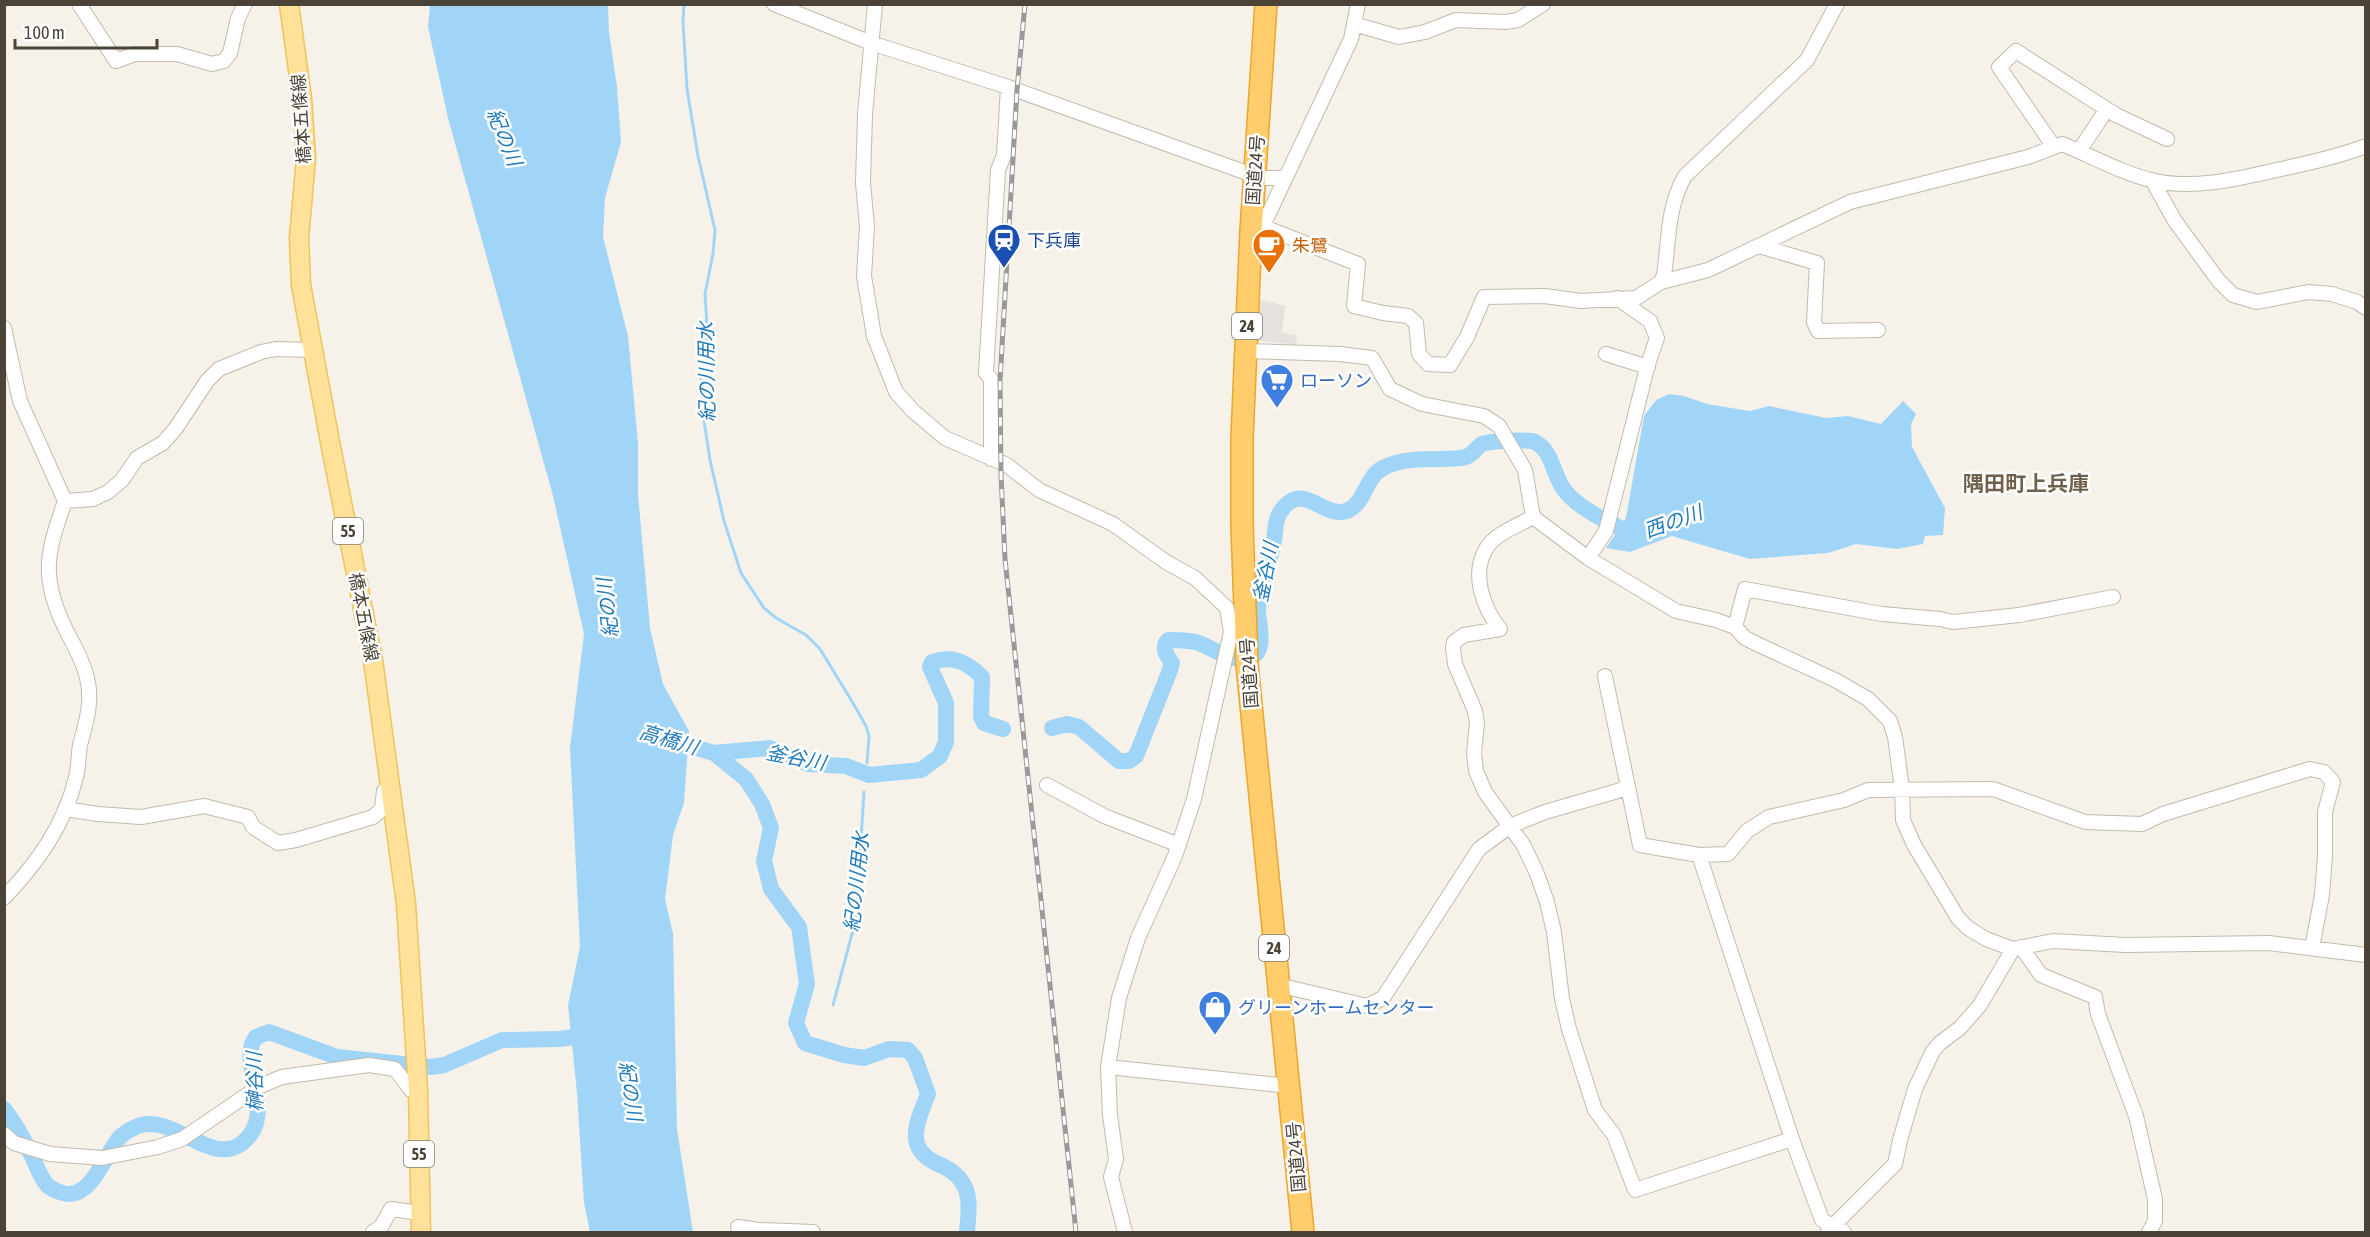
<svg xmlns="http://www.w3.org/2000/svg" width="2370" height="1237" viewBox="0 0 2370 1237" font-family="'Asap Condensed','Noto Sans JP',sans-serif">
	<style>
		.parking { fill: #e5e2de }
		.water { fill: #a1d5f8 }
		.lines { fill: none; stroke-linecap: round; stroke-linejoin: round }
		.stream { stroke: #a1d5f8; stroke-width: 3 }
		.river { stroke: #a1d5f8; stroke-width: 16 }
		.minor-casing { stroke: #c3baab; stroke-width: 16 }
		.major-casing { stroke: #f1c35d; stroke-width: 21 }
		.highway-casing { stroke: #eea52c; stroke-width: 24 }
		.minor { stroke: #fff; stroke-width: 14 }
		.major { stroke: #ffe19a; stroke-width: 18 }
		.highway { stroke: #ffcd6c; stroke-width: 21 }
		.rail-casing { stroke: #999; stroke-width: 5 }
		.rail { stroke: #fff; stroke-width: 3; stroke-dasharray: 9; stroke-linecap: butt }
		.labels { text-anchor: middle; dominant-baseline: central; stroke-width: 5; stroke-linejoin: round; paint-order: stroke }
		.shield { fill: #fff; stroke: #817b73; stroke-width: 1.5 }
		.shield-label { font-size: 16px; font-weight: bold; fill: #4b4337 }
		.street-label { font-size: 18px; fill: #4b4337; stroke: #fff }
		.transit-label { font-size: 18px; fill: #164399; stroke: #fff; text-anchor: start }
		.food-label { font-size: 18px; fill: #c56008; stroke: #fff; text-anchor: start }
		.shop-label { font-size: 18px; fill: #366cbe; stroke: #fff; text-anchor: start }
		.water-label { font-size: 20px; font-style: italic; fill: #217bbc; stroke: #fff }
		.quarter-label { font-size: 21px; font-weight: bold; fill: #70614d; stroke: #fff }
	</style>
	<rect width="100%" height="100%" fill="#f6f2ea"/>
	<path class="parking" d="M1258 299 1285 306 1282 333 1296 335 1297 345 1255 340Z"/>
	<path class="water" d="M430 5H608L609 32 617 87 621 142 605 198 603 237 628 336 638 443V494L650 628 663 684 689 731 684 803 673 835 665 899 673 934 677 1129 693 1232H590L584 1203 577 1093 568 1005 580 947 570 748 584 634 553 496 448 118 428 27Z
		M1669 394 1684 396 1707 404 1750 411 1769 406 1826 418 1848 416 1881 424 1903 401 1916 414 1911 424 1912 447 1945 508 1943 535 1925 536 1923 544 1897 549 1856 544 1828 553 1750 559 1672 536 1630 552 1606 548 1626 518 1644 416 1656 400Z"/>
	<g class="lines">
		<path class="stream" d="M684 4 683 22 687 89 698 156 715 230 713 254 705 294 707 326 701 369 702 408 710 460 724 521 741 573 764 608 776 618 806 635 820 649 853 703 866 726 869 736 867 763
			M833 1005 856 919 864 792"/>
		<path class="river" d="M1052 728 1067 724 1079 727 1119 761H1129L1136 756 1170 670 1172 663C1167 656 1161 648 1168 640 1178 640 1190 640 1199 643 1217 650 1234 666 1254 655 1265 650 1259 622 1258 612 1257 589 1270 564 1274 541 1276 531 1274 521 1281 511 1303 479 1323 519 1346 511 1365 505 1365 477 1383 468 1400 459 1422 459 1441 459 1449 458 1460 460 1468 456 1473 454 1477 447 1482 444 1486 441 1530 439 1535 442 1553 451 1553 476 1565 491 1581 511 1612 523 1634 535L1639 533
			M667 739 714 753 746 779 762 804 771 828 764 861 771 889 799 927 807 984 796 1023 805 1043 844 1055 864 1058 889 1049 908 1050 915 1058 928 1094C918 1120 903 1147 936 1163 946 1167 956 1172 962 1182 972 1196 968 1216 967 1232
			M714 753 770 748 808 764 846 766 869 775 921 770 940 756 946 742V703L930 667 932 662C953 655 967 662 982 677L981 716 984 723 1003 729
			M4 1109C16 1124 24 1139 32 1156 36 1165 40 1177 47 1185 50 1188 58 1192 63 1193 91 1202 106 1151 121 1136 126 1132 135 1127 141 1125 177 1115 219 1176 250 1135 269 1110 247 1076 251 1049 251 1045 254 1040 256 1037L269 1032 337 1057 431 1067 444 1065 502 1040 560 1039 593 1034"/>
		<g class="minor-casing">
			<path id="minor" d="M79 4 116 61 135 54H177L212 64 224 61 230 53 238 18 245 4
				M774 4 871 43 1008 87 1261 178H1284
				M875 4 865 114 863 183 867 226 864 276 874 336 896 392 913 411 945 438 1007 465 1039 490 1113 524 1166 562 1195 578 1227 608 1231 632 1194 799 1175 856 1138 938 1119 998 1108 1067 1110 1115 1116 1159 1111 1177 1125 1232
				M1354 24 1399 37 1425 32 1456 20 1505 22 1518 20 1543 4
				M2054 147 1999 67 2016 51 2116 115 2167 139
				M2079 151 2107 109
				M2152 180 2175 221 2218 280 2233 295 2257 302 2308 292 2332 294 2357 302 2366 308
				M1261 230 1351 39 1358 4
				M1251 231 1269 229 1358 264 1354 306 1383 313 1408 316 1416 323 1419 354 1428 364 1450 365 1467 337 1484 297 1545 296 1581 301 1636 298 1661 282 1708 270 1850 202 2028 157 2062 144C2092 156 2123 174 2155 181 2199 190 2244 177 2286 168 2313 162 2340 156 2366 146
				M1759 246 1817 263 1814 322 1818 331 1878 330
				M1661 282 1664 275C1669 241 1667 207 1685 176L1807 60 1837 4
				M4 328 20 401 65 501C47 553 40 576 65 628 73 644 83 660 87 678 93 701 86 723 80 745 78 756 79 767 76 777 65 825 37 863 4 898
				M1246 351 1340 354 1372 358 1390 389 1422 404 1484 416 1499 426 1525 470 1533 517 1588 558 1676 611 1716 620 1735 627 1745 638 1757 644 1835 680 1868 699 1890 721 1895 737 1902 789 1903 820 1914 845 1958 918 1968 928 1986 939 2013 949 2053 941 2125 945 2269 943 2366 955
				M1606 354 1648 367
				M991 459V379L986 373 998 170 1004 155 1008 87
				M65 501 93 499 108 492 122 480 137 458 163 443 176 428 207 381 219 369 261 352 276 349 313 350
				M1533 517C1519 525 1494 534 1486 549 1471 574 1483 608 1500 629L1464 635 1454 642 1453 648 1455 664 1475 711 1477 723 1474 753 1476 771 1485 792 1524 846 1537 874 1547 902 1554 932 1562 999 1569 1029 1595 1110 1614 1135 1635 1190 1792 1139
				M1588 558 1606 531 1648 364 1657 338 1650 321 1617 298
				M1735 627 1745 589 1882 614 1940 619 1953 622 2019 615 2113 597
				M1605 676 1640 845 1699 855 1728 854 1747 831 1769 817 1844 800 1868 790 1993 789 2085 822 2142 824 2163 814 2310 769 2324 772 2333 782 2325 812V856L2322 895 2312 948
				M1047 785 1104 816 1179 845
				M65 809 98 814 141 817 204 806 248 817 253 827 278 843 296 840 373 817 382 809 384 791 390 787
				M1699 855 1792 1139 1822 1220 1844 1232
				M2021 947 2041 975 2095 997 2098 1014 2136 1116 2155 1199V1221L2149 1232
				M1278 985 1367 1006 1383 998 1479 849 1510 826 1545 812 1628 788
				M1108 1067 1289 1086
				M4 1134 14 1143 50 1154 102 1158 158 1147 182 1139 260 1086 282 1077 369 1065 395 1069 411 1090H418
				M738 1227 759 1230 813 1232
				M1828 1231 1895 1164 1900 1140 1915 1089 1933 1051 1940 1043 1960 1028 1980 1005 2013 949
				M373 1232 381 1227 391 1209 420 1213"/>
		</g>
		<g class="major-casing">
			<path id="major" d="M289 4 302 99 306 158 299 238 301 285 330 442 373 660 406 904 418 1090 421 1232"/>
		</g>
		<g class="highway-casing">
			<path id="highway" d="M1266 4 1251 231 1242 438V525L1247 664 1303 1232"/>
		</g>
		<use href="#minor" class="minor"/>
		<use href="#major" class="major"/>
		<use href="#highway" class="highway"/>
		<g class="rail-casing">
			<path id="rail" d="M1025 4 1017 90 1000 381 1001 475 1005 559 1076 1232"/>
		</g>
		<use href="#rail" class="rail"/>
	</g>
	<defs>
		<g id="station-pin" transform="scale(1.725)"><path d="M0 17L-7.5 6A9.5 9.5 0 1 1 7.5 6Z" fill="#1a4fb4" stroke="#fff"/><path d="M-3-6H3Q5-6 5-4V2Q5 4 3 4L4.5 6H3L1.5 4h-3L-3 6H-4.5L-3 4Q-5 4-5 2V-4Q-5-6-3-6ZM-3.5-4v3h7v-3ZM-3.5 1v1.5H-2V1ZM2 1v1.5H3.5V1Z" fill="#fff"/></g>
		<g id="cafe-pin" transform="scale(1.725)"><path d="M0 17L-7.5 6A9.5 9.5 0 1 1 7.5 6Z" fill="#e8710a" stroke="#fff"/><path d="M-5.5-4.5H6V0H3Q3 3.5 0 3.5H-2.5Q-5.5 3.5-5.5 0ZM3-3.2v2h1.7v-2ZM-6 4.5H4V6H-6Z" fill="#fff"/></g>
		<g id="supermarket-pin" transform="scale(1.725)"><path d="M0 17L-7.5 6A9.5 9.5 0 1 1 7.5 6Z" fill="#3f7fe0" stroke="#fff"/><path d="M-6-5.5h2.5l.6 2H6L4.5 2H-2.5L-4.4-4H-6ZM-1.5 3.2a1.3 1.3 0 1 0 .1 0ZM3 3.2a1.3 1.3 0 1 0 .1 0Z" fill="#fff"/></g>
		<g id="shop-pin" transform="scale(1.725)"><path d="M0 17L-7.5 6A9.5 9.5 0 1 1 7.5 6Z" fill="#3f7fe0" stroke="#fff"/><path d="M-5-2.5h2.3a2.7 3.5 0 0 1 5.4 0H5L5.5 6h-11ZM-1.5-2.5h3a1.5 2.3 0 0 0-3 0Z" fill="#fff"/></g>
	</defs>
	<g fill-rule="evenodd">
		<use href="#station-pin" x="1004" y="240"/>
		<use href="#cafe-pin" x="1269" y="245"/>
		<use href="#supermarket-pin" x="1277" y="380"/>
		<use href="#shop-pin" x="1215" y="1007"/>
	</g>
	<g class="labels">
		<g class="shield">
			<rect x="1232" y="313" width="30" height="26" rx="4.5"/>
			<rect x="333" y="518" width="30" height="26" rx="4.5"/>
			<rect x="1259" y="935" width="30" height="26" rx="4.5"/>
			<rect x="404" y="1141" width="30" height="26" rx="4.5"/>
		</g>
		<g class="shield-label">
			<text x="1247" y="326">24</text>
			<text x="348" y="531">55</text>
			<text x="1274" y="948">24</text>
			<text x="419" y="1154">55</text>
		</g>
		<g class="street-label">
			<text transform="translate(301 119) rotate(-94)">橋本五條線</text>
			<text transform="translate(1255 170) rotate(-86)">国道24号</text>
			<text transform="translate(364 617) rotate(79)">橋本五條線</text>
			<text transform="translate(1249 673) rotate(-94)">国道24号</text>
			<text transform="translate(1296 1157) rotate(-95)">国道24号</text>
		</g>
		<g class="transit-label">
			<text x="1027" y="240">下兵庫</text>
		</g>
		<g class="food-label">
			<text x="1292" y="245">朱鷺</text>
		</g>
		<g class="shop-label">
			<text x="1300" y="380">ローソン</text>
			<text x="1238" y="1007">グリーンホームセンター</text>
		</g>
		<g class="water-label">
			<text transform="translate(505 137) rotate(68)">紀の川</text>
			<text transform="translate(706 372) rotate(-91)">紀の川用水</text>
			<text transform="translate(1673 521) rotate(-20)">西の川</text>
			<text transform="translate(1265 572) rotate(-79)">釜谷川</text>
			<text transform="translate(607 608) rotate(-97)">紀の川</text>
			<text transform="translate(669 739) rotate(17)">高橋川</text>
			<text transform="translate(796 757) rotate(11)">釜谷川</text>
			<text transform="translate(856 882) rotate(-84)">紀の川用水</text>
			<text transform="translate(254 1082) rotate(-91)">榊谷川</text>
			<text transform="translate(631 1091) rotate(81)">紀の川</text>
		</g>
		<g class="quarter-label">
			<text x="2026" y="483">隅田町上兵庫</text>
		</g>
	</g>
	<rect width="2370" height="1237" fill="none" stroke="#4b4337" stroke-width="12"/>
	<path d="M15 39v9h142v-9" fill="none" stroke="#4b4337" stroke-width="3"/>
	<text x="24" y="39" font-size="18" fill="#4b4337" stroke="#ffffff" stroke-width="4.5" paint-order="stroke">100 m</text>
</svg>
